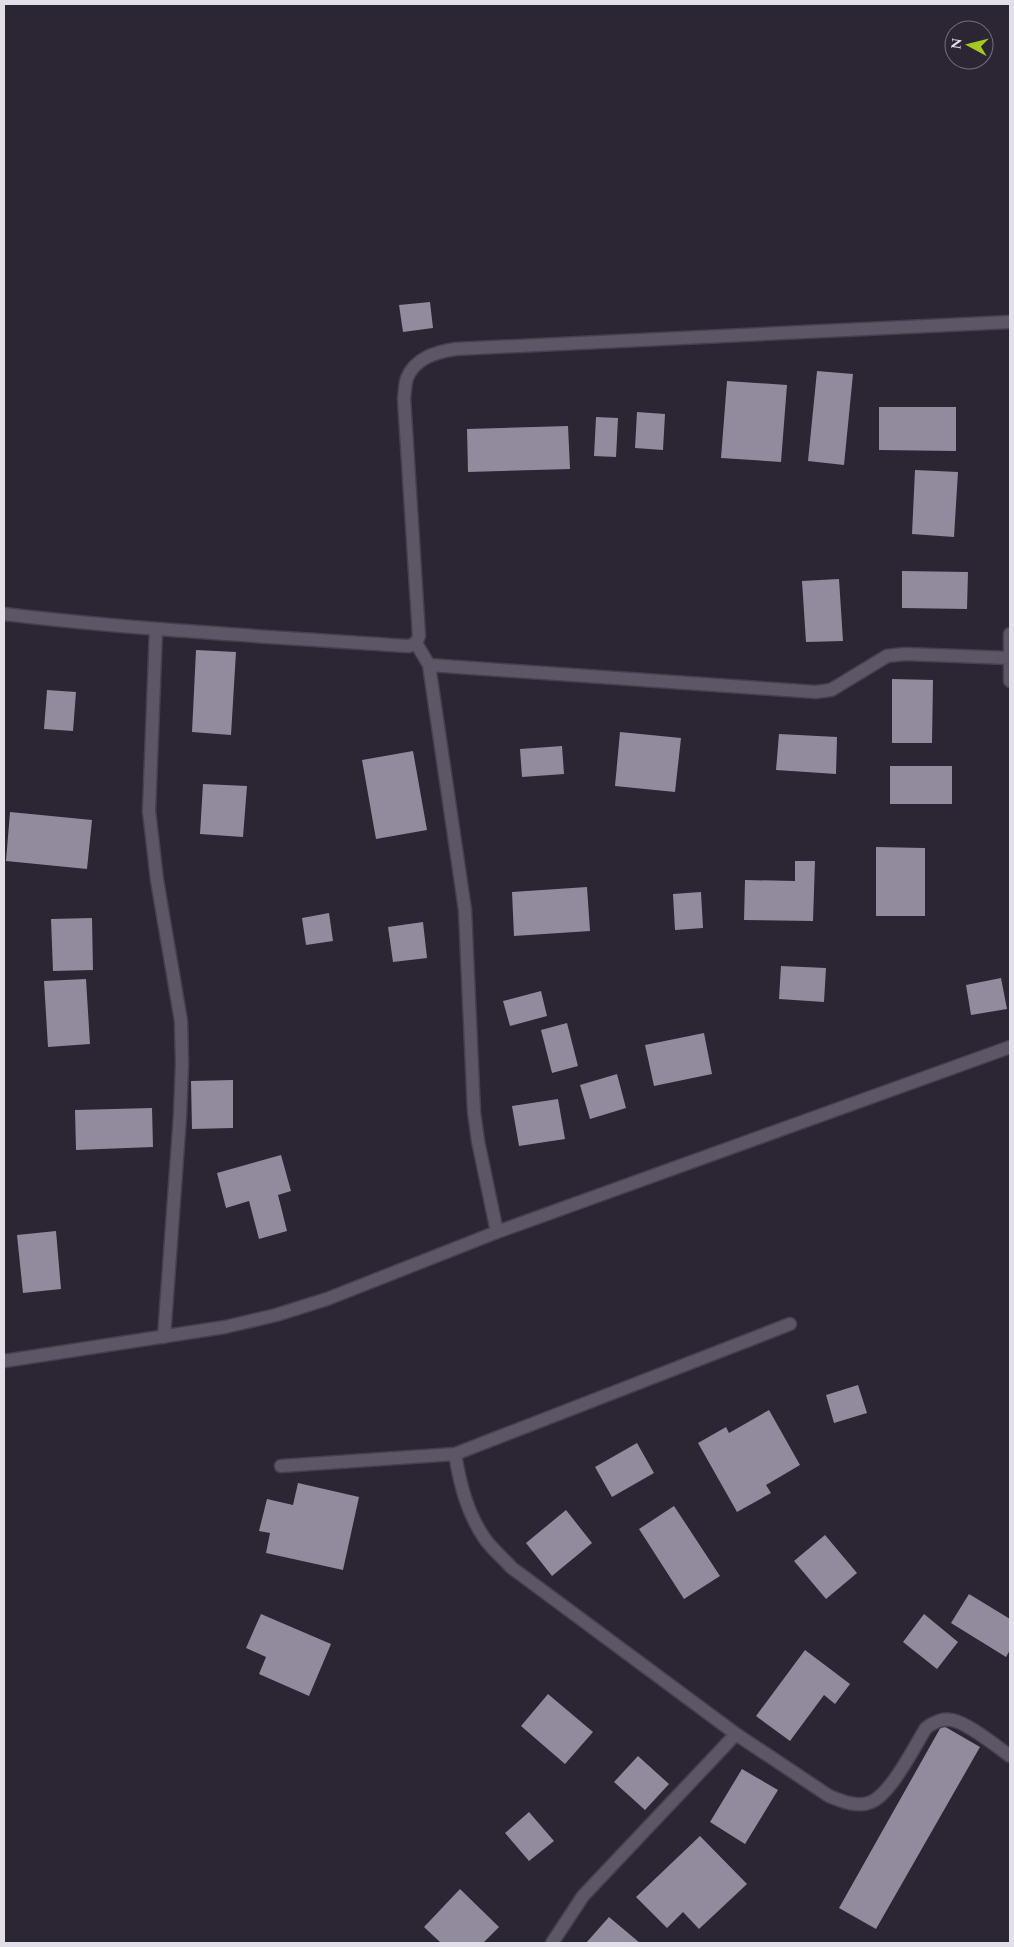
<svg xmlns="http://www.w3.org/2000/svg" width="1014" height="1947" viewBox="0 0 1014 1947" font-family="Spectral,serif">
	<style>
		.building { fill: #918b9d }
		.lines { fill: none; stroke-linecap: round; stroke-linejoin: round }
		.minor-casing { stroke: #46404c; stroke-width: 15 }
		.minor { stroke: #5c5667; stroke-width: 12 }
	</style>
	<rect width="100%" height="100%" fill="#2b2534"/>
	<path class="building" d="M430 302 433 328 403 332 399 305Z
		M817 371 853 374 844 465 808 461Z
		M727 381 787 385 781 462 721 458Z
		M879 407H956V451L879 450Z
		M637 412 665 414 663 450 635 448Z
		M596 417 618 418 616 457 594 456Z
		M568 426 570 469 468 472 467 429Z
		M915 470 958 472 954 537 912 534Z
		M902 571 968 572 967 609 902 608Z
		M839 579 843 641 806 642 802 581Z
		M196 650 236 652 231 735 192 732Z
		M892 679 933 680 932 743H892Z
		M47 690 76 692 73 731 44 729Z
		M620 732 681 738 675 792 615 786Z
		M779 734 837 737 836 774 776 770Z
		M562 746 564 774 522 777 520 749Z
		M413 751 427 830 376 839 362 760Z
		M890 766H952V804H890Z
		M203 784 247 786 243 837 200 834Z
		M10 812 92 820 87 869 6 861Z
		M876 847 925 848V916H876Z
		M795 861H815L813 921 744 920 745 880 795 881Z
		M587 887 590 931 514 936 512 892Z
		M701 892 703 928 675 930 673 894Z
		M329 913 333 941 306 945 302 918Z
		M92 918 93 970 53 971 51 919Z
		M423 922 427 958 393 962 388 927Z
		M781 966 826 968 824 1002 779 999Z
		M1001 978 1007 1009 971 1015 966 985Z
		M86 979 90 1044 48 1047 44 981Z
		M541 991 547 1016 510 1026 503 1001Z
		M567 1023 578 1066 552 1073 541 1030Z
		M704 1033 712 1074 654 1086 645 1045Z
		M617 1074 626 1108 590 1119 580 1085Z
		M233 1080V1128L192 1129 191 1081Z
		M558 1099 565 1139 519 1146 512 1106Z
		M152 1108 153 1147 76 1150 75 1110Z
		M281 1155 291 1191 278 1195 287 1231 259 1239 249 1201 226 1208 217 1173Z
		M56 1231 61 1289 23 1293 17 1235Z
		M858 1385 867 1413 834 1423 826 1395Z
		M769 1410 800 1465 766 1485 771 1493 737 1512 698 1443 726 1427 729 1433Z
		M637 1443 654 1473 612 1497 595 1467Z
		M298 1483 359 1497 343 1570 266 1553 270 1533 259 1531 267 1499 293 1505Z
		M674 1506 720 1576 684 1599 639 1529Z
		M566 1510 592 1543 552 1576 526 1543Z
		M825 1535 857 1573 826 1599 794 1561Z
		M969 1594 1010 1619V1650L1006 1657 951 1623Z
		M261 1614 331 1644 309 1696 259 1674 266 1657 246 1648Z
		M924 1614 958 1642 937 1669 903 1642Z
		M805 1650 850 1684 835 1704 824 1695 790 1741 756 1716Z
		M548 1694 593 1732 565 1764 521 1726Z
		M942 1725 980 1747 876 1929 839 1908Z
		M638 1756 669 1784 645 1810 614 1782Z
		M742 1769 778 1790 745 1844 710 1822Z
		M529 1812 554 1841 529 1861 505 1833Z
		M700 1836 747 1884 699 1929 683 1912 667 1928 636 1897Z
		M460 1889 499 1927 483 1943H441L424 1927Z
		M609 1917 640 1943H586Z"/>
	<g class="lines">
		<g class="minor-casing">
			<path id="minor" d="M4 614C138 630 274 637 409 646L416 643 419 636 404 398C405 392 405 384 407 378 415 358 436 352 455 349L1010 322
				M156 629 149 811 157 880 181 1021 182 1064 180 1116 164 1337
				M1010 634V681
				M416 643 429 665 465 910 474 1112 478 1141 497 1232
				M429 665 816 692 831 690 887 656 905 654 1010 658
				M4 1361 225 1327 276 1315 327 1299 497 1232 1010 1047
				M455 1454C460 1484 467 1513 485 1539 492 1549 503 1558 512 1568L736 1734 829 1796C841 1801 858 1808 871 1802 891 1794 914 1747 926 1728 934 1722 942 1718 952 1720 968 1723 996 1746 1010 1756
				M281 1466 455 1454 790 1324
				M552 1943 583 1896 736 1734"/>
		</g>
		<use href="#minor" class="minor"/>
	</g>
	<rect width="1014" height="1947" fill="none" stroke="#e3dfe9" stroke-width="10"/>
	<g transform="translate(969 45) rotate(277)"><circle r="24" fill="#2b2534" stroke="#756f7c"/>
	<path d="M0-4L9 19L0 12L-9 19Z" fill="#a5c823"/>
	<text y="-8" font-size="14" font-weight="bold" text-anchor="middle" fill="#e3dfe9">N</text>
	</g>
</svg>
